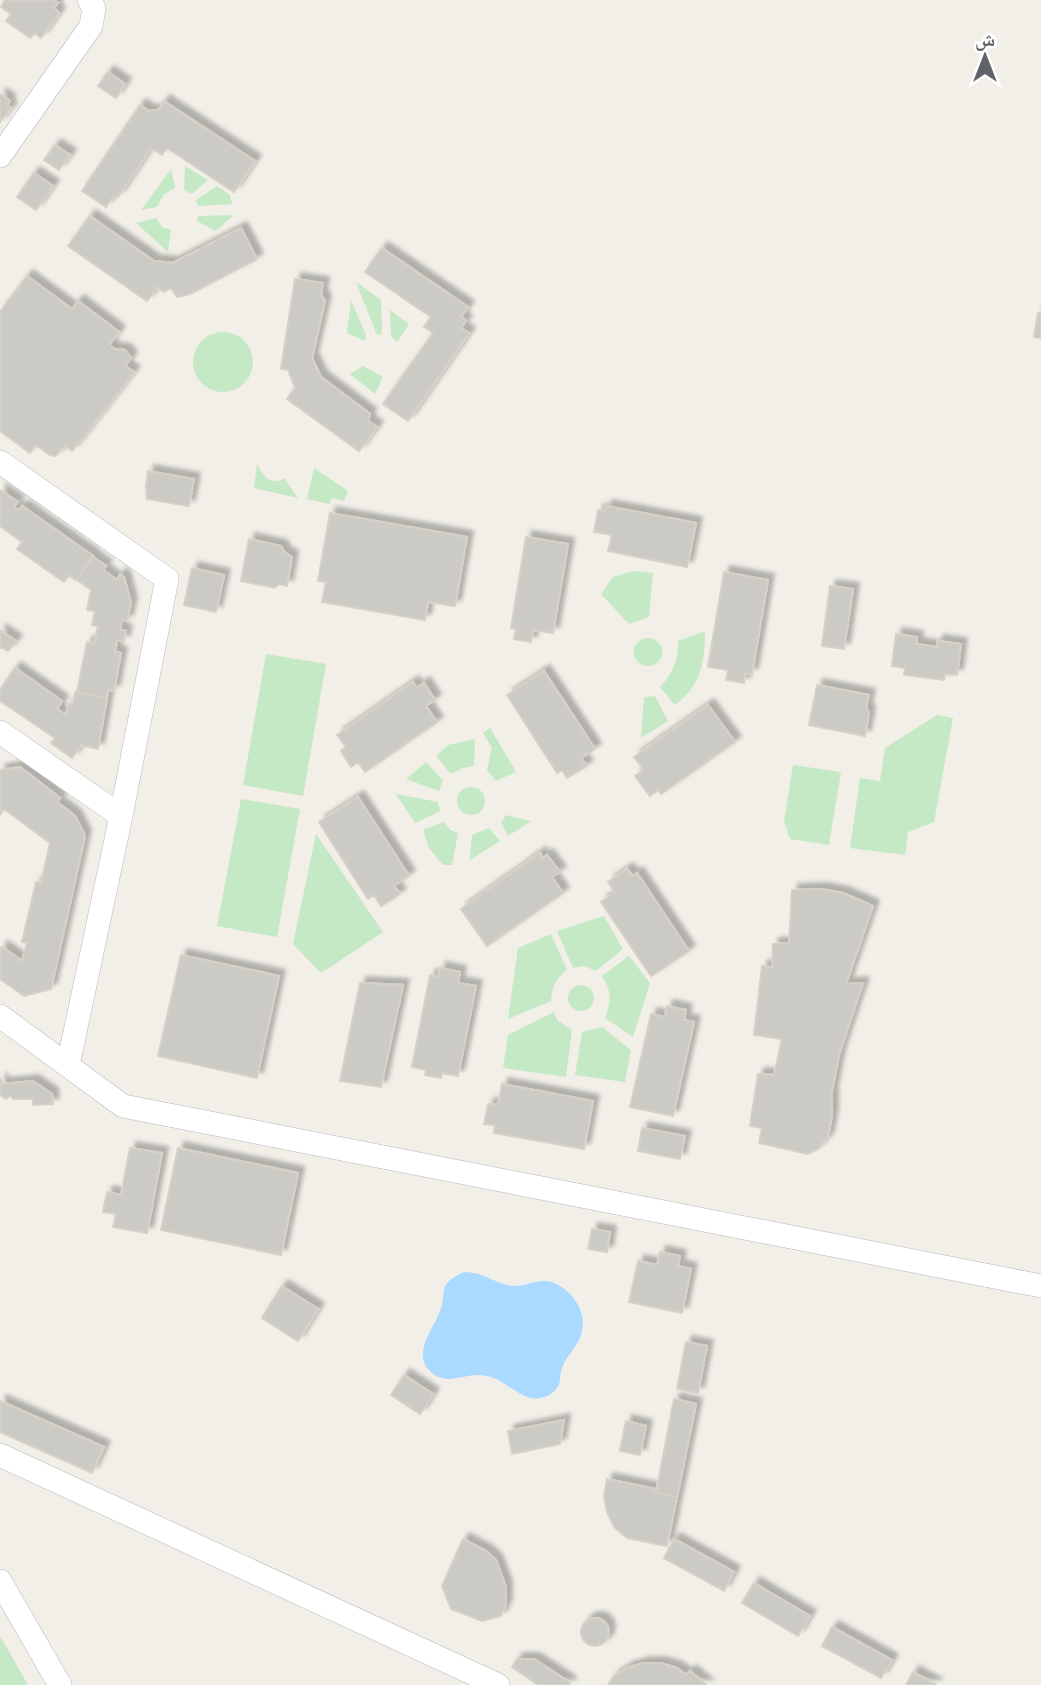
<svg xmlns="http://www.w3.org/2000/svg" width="1041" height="1685" viewBox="0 0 1041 1685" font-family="'DM Sans','Noto Naskh Arabic',sans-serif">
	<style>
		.green { fill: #c5e8c5 }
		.water { fill: #aadaff }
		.building { fill: #cccac5; stroke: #d6d1c6; stroke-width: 2; filter: url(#shadow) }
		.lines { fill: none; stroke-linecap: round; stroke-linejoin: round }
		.street-casing { stroke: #b5b8bc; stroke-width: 24 }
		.street { stroke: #fff; stroke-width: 23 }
	</style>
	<defs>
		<filter id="shadow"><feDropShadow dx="6" dy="-6" stdDeviation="2" flood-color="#0004"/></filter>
	</defs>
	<rect width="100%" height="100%" fill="#f1efe8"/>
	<path class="green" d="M185 166 208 180 192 194 184 190Z
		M171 169 175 188 164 194 157 207 141 210Z
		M217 186 230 195 232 204 198 206 196 200Z
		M234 215 216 231 197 221 198 216Z
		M156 218 162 227 171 230 168 252 136 223Z
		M356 282 381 300 382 334 377 335Z
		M351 300 366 335 365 341 347 333Z
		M390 310 409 324 397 342 391 336Z
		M193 362a30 30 0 1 1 60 0a30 30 0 1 1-60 0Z
		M363 366 383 377 375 394 350 374Z
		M257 464C263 475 270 487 284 478L298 498 254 488Z
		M314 468 348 491 344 501 332 498 329 504 307 499Z
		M633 571 653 573 649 617 629 624 601 594 613 577Z
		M705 631C705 661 701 686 675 705L660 687C673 673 678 661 678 641Z
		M634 652a14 14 0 1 1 28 0a14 14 0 1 1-28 0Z
		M266 654 326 664 303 796 243 785Z
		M655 696 668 721 641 738 644 697Z
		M937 715 953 718 934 822 908 832 905 855 850 848 860 778 880 781 885 748Z
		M490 728 516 772 496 781 487 770 492 748 483 733Z
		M475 739 474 766 463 768 451 774 436 756 448 745Z
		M426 762 443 780 439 791 406 779Z
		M793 765 841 772 829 845 790 839 784 821Z
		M457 801a14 14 0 1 1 28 0a14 14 0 1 1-28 0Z
		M396 794 438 802 440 811 415 823Z
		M241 799 300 809 277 937 217 926Z
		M506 815 531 821 508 836 501 823Z
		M444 822 450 830 458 833 452 865H443L429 848 423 830Z
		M489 828 500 841 470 860 472 835Z
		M316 834 383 932 321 973 293 944Z
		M604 916 623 949 596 971 584 966 573 968 557 931Z
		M551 934 567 970C555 979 552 987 551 1001L508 1019 518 948Z
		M629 956 650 983 633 1037 605 1018C611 1002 612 991 602 976Z
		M568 998a13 13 0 1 1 26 0a13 13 0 1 1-26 0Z
		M554 1012 557 1020 572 1030 566 1077 503 1068 508 1035Z
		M602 1027 631 1050 625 1082 575 1075 582 1032Z
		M0 1636 28 1685H0Z"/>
	<path class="water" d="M464 1272C485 1272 498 1286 515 1286 525 1286 535 1280 546 1281 567 1283 588 1310 582 1331 578 1350 562 1356 560 1378 560 1386 556 1391 549 1395 525 1408 509 1380 487 1376 474 1373 463 1378 450 1379 443 1379 436 1377 431 1372 412 1356 431 1331 439 1314 449 1292 434 1286 464 1272Z"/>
	<path class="building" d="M5 0H54L58 3 54 8 59 13 41 38 35 33 30 38 6 21 11 14 1 7Z
		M108 72 125 84 116 98 98 86Z
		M0 94 10 101 7 105 11 108 0 122Z
		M164 101 255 161 234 192 167 148 162 155 151 148 118 197 113 196 106 207 82 191 140 105 149 111 158 110Z
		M55 145 70 155 59 170 44 160Z
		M34 173 53 186 36 210 17 197Z
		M90 216 154 261 173 263 241 228 257 259 190 294 177 297 171 288 164 292 157 287 147 301 68 246Z
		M382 248 468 307 461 317 466 321 461 328 469 333 408 421 383 404 433 333 424 327 431 317 365 272Z
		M27 276 72 309 78 301 119 332 109 345 115 349 125 350 131 358 125 366 134 372 72 451 65 445 56 456 50 455 36 445 30 453 0 431V312Z
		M295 279 323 283 321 295 325 301 312 358 321 377 370 414 368 421 377 427 359 451 287 399 295 388 288 370 281 369Z
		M1038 313H1041V338L1034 337Z
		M148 471 194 479 189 506 147 499 146 486Z
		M0 490 18 502 14 507 19 510 22 506 93 556 76 580 69 575 64 582 17 549 22 542 0 526Z
		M606 506 696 523 687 567 608 551 612 535 594 532 598 510 605 512Z
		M330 513 467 537 455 606 428 602 425 620 322 602 326 582 318 581Z
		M526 537 568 544 553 633 533 630 531 642 514 639 516 629 511 628Z
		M249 539 281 546 284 552 292 557 287 586 279 584 275 588 241 581Z
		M93 557 106 566 103 570 117 580 120 574 124 577 131 603 127 621 122 620 120 630 126 631 124 641 117 640 115 652 121 653 114 691 108 690 107 698 77 692 87 642 94 644 98 626 92 625 95 611 87 610 91 590 77 580Z
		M192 568 224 575 216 612 184 605Z
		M724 572 768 580 752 674 745 673 744 683 726 680 728 670 708 667Z
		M830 586 853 589 844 649 822 646Z
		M0 630 16 641 8 651 1 647 0 648Z
		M896 634 917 637 916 644 937 647V641L961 644 957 675 945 674 944 680 904 675 905 668 892 666Z
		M15 668 62 701 57 709 66 715 68 704 73 705 75 692 107 698 98 749 81 745 72 758 51 743 55 738 0 701V690Z
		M544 671 595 749 581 758 587 766 567 778 562 770 557 773 507 695Z
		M413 682 417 688 424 683 435 700 426 706 437 722 365 772 358 762 351 767 341 751 346 747 337 735Z
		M817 685 869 695 866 707 869 713 865 736 809 725Z
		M708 705 735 742 661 794 658 790 650 796 635 776 644 770 634 757Z
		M20 767 60 798 57 802 75 816 85 836 51 989 24 996 0 979V950L2 947 22 961 27 943 22 942 36 882 41 883 50 843 4 809 0 815V770Z
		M358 797 409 876 394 886 400 894 381 906 374 895 368 899 319 822Z
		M540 853 543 858 547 855 560 872 552 877 563 893 487 946 461 909Z
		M627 869 633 876 637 873 689 951 651 976 601 902 615 893 608 882Z
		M821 889 843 893 873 906 846 984 863 983 839 1055 832 1091V1115L828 1137 818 1149 808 1154 759 1143 762 1128 750 1126 758 1074 774 1075 782 1039 754 1035 762 966 772 968 773 944 789 943 792 890Z
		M181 955 279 976 257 1078 158 1056Z
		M440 968 460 972 458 983 476 986 458 1076 442 1073 441 1078 425 1075 426 1070 412 1067 430 975 438 977Z
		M360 983 403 985 381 1087 340 1081Z
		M667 1006 686 1010 684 1020 694 1022 673 1116 630 1107 651 1014 665 1017Z
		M0 1078 3 1084 33 1081 52 1094 53 1104 33 1105V1099H13L11 1095 6 1099 0 1095Z
		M502 1084 593 1101 584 1149 494 1133 495 1125 484 1124 488 1104 498 1105Z
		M642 1128 685 1136 680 1159 638 1151Z
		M130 1148 162 1153 147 1233 113 1227 116 1214 103 1212 107 1192 121 1195Z
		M178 1148 298 1173 281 1255 161 1230Z
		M592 1229 610 1232 607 1252 588 1249Z
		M660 1252 680 1256 678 1266 691 1269 682 1313 629 1302 638 1261 657 1265Z
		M282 1286 318 1309 298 1341 262 1318Z
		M686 1342 707 1346 698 1393 677 1389Z
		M404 1375 433 1394 420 1414 391 1395Z
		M674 1399 696 1404 677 1497 656 1493Z
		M0 1401 104 1447 92 1473 0 1432Z
		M564 1420 560 1444 512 1454 508 1431Z
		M626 1421 646 1426 640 1455 620 1451Z
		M607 1479 656 1489V1493L677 1497 667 1546 627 1538 614 1527 607 1512 604 1496Z
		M463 1539 486 1551 496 1560 506 1587V1604L501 1616 482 1621 451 1609 442 1586Z
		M674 1539 734 1572 724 1591 664 1558Z
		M754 1583 810 1616 798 1636 742 1603Z
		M581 1632a14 14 0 1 1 28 0a14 14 0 1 1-28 0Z
		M832 1627 892 1660 881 1678 822 1646Z
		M517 1659H534L569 1682 570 1685H538L512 1667Z
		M644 1663H660L677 1668 686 1675 690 1671 707 1685H608L614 1676 627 1668Z
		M913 1672 937 1685H906Z"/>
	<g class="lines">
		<g class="street-casing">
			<path id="street" d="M0 156 91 26 94 8 89 0
				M0 462 167 579 121 816 68 1065
				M0 732 121 816
				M0 1016 123 1106 1041 1286
				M0 1455 498 1685
				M0 1581 60 1685"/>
		</g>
		<use href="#street" class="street"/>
	</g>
	<g transform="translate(985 56)" stroke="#ffffff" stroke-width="5" paint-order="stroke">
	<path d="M0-5L12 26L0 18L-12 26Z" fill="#5f6368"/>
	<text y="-10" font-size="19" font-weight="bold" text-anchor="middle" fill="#5f6368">ش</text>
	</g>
</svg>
